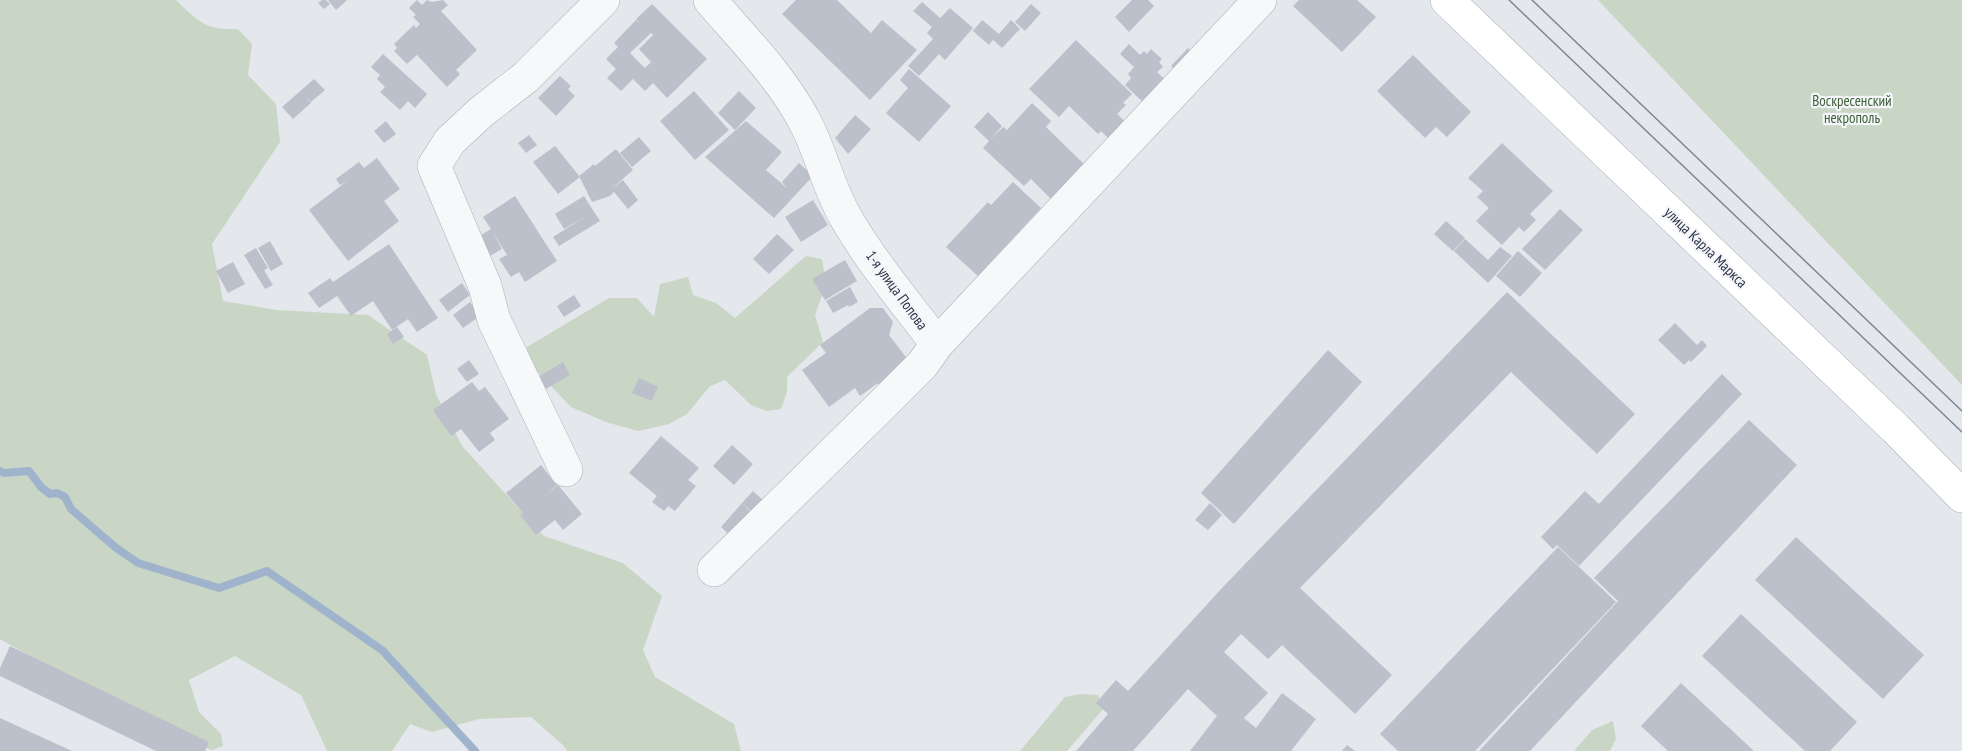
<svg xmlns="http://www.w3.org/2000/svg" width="1962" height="751" viewBox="0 0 1962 751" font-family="'PT Sans Narrow',sans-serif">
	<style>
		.green { fill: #c9d6c5 }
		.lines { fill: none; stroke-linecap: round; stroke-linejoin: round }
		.stream { stroke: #9fb4cc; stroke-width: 8 }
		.building { fill: #bbc0ca; fill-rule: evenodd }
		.minor-casing { stroke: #a9aeb7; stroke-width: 34 }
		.secondary-casing { stroke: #a9aeb7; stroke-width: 34 }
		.minor { stroke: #f7f8fa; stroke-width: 33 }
		.secondary { stroke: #fff; stroke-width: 33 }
		.tram { stroke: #7d8696; stroke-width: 1.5 }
		.labels { text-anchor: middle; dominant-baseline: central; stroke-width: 4.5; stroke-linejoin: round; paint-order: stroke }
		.park-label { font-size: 15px; fill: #3f6138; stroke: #f4f6f9 }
		.street-label { font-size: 15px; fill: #2b3445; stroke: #f4f6f9 }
	</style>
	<rect width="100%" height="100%" fill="#e4e7ec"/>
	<path class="green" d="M0 0H176C199 22 205 30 238 29L252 44 248 75 276 104 280 142 212 244 223 301 276 310 368 315 427 355 436 394 462 446 544 536 623 563 662 596 643 650 655 677 734 724 741 751H567L564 746 531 717 479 719 432 732 410 724 392 751H327L301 695 235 656 189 680 199 712 221 734 223 746 212 750 175 737 0 639Z
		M1598 0H1962V385Z
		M806 256 822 259 826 284 815 315 823 342 787 377V392L781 409 767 411 751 405 725 380 710 386 687 414 669 424 638 431 606 422 571 407 527 361V347L609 298H637L654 317 660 284 688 277 693 295 716 303 735 318Z
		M1081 694 1098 695 1104 708 1067 751H1020L1065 697Z
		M1613 721 1616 739 1610 751H1574L1592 730Z"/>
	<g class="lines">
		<path class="stream" d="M0 471 4 473 29 471 41 487 50 494 57 493 65 497 71 509 115 547 138 563 219 588 267 571 382 650 475 751"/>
	</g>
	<path class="building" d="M322 0H326L330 4 324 9 318 3Z
		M328 0H347L336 10Z
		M417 0 422 5 427 0 432 2 443 0 448 5 441 11 477 50 456 70 460 74 447 87 417 55 407 64 394 51 397 48 394 44 414 25 416 28 420 24 413 17 416 15 409 8Z
		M796 0H837L871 33 882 20 917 50 870 100 782 14Z
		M1132 0H1148L1154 6 1129 32 1115 17Z
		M1299 0H1357L1376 17 1342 52 1293 6Z
		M922 2 940 18 950 8 973 28 945 60 939 54 919 76 908 66 933 39 927 33 932 27 913 11Z
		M652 4 707 59 667 98 653 83 645 91 633 79 621 91 607 78 616 69 606 59 618 47 614 43 636 20 642 25 636 19ZM651 33 653 35 639 49 651 62 645 68 630 53Z
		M1031 4 1041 13 1025 31 1015 22Z
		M982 20 999 34 1011 20 1020 29 1002 48 993 40 989 45 973 31Z
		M1076 40 1132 94 1123 103 1126 105 1117 114 1131 127 1114 144 1101 131 1098 134 1069 106 1059 117 1029 89Z
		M1129 44 1140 55 1144 51 1147 54 1151 49 1162 59 1159 62 1163 67 1157 72 1170 84 1148 107 1125 85 1131 78 1128 74 1134 67 1120 54Z
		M1188 48 1196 56 1180 75 1171 66Z
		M383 54 427 94 415 108 408 101 400 110 380 92 385 87 377 79 380 75 371 67Z
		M1413 55 1471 112 1447 137 1436 127 1425 138 1377 91Z
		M909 69 951 106 919 142 886 113 908 88 900 80Z
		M560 76 571 86 568 89 575 96 556 116 538 98Z
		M314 79 325 90 311 102 306 98 311 103 293 119 282 107Z
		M694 91 729 130 695 160 660 121Z
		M739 91 756 108 735 130 718 113Z
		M1032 103 1051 121 1046 127 1085 165 1052 200 1031 179 1024 186 983 148 989 141 974 127 988 112 1002 126 991 139 1003 127 1007 130Z
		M855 115 871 129 848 154 835 138Z
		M386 121 396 134 384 143 374 131Z
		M746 121 782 152 766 170 788 189 782 182 799 163 813 176 774 218 705 157Z
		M529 135 537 145 526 153 518 143Z
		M639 137 651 151 632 167 620 153Z
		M1502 143 1553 191 1530 214 1536 220 1524 232 1519 227 1502 245 1476 221 1489 208 1477 197 1483 191 1468 178Z
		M555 146 580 177 558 194 533 162Z
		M616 149 633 170 611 189 623 180 638 200 628 209 614 192 610 196 592 202 579 176 594 164 595 166Z
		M377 158 400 189 384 201 399 221 348 261 309 210 347 181 340 185 336 179 359 162 364 168Z
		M1013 182 1041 208 978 276 946 247 988 202 991 205Z
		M515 196 557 261 525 282 519 272 511 277 499 259 507 255 492 231 502 249 490 256 478 237 491 229 483 217Z
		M584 196 600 221 559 246 553 237 586 216 564 229 555 214Z
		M813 200 828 225 801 242 785 217Z
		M1560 209 1583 230 1545 270 1522 249Z
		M1446 221 1465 238 1453 251 1434 234Z
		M777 234 794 250 769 274 753 259Z
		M1465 239 1488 260 1500 247 1512 256 1488 283 1454 251Z
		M270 241 283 264 271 271 258 248Z
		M389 244 438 318 417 332 408 319 392 330 373 301 351 316 337 296 319 308 308 293 330 278 333 282Z
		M256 248 268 268 264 270 273 285 265 289 244 255Z
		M1518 251 1542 273 1520 297 1496 276Z
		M845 260 857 281 825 300 812 279Z
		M233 262 245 284 228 293 216 271Z
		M462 283 470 295 448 312 439 300Z
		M850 287 858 302 849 307 848 305 833 313 826 301Z
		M1507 292 1635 414 1597 454 1511 372 1300 588 1392 675 1355 714 1282 645 1268 659 1241 634 1224 652 1268 693 1244 718 1256 728 1282 693 1316 719 1291 751H1190L1217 716 1188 689 1133 751H1076L1108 714 1096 703 1116 680 1128 691 1222 588Z
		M574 295 581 306 564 317 557 306Z
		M470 302 480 316 463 328 453 315Z
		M870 308H883L893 322 889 335 909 361 880 387 878 383 860 396 855 388 829 407 802 370 826 353 820 345Z
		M1675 323 1697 345 1702 340 1707 346 1691 362 1689 360 1684 365 1658 340Z
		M397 327 404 337 393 344 387 334Z
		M1328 350 1362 382 1234 524 1201 493Z
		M469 360 479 374 467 382 457 369Z
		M563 362 570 375 546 389 538 377Z
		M1722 374 1742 394 1579 566 1557 545 1553 549 1541 537 1585 491 1599 504Z
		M639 378 658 387 652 401 632 393Z
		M472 382 479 391 485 387 509 419 490 433 495 440 479 452 461 429 451 436 433 410Z
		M1749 420 1797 465 1530 751H1479L1618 601 1594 578Z
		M661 436 699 468 688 480 696 486 675 511 668 506 664 511 652 502 657 496 629 473Z
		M732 445 753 464 734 485 713 466Z
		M541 465 557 485 543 497 558 485 582 514 563 530 555 520 536 535 520 515 523 513 506 493Z
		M753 491 769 506 758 517 742 503Z
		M742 503 757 518 736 541 721 527Z
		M1210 503 1222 515 1208 530 1195 520Z
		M1796 537 1924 655 1883 699 1755 580Z
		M1558 547 1616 602 1475 751H1398L1380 734Z
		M1741 614 1857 722 1830 751H1805L1702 656Z
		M10 646 209 742 205 751H156L0 676V668Z
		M1681 683 1754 751H1668L1641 726Z
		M0 718 72 751H0Z
		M1347 745 1355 751H1342Z"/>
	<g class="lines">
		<g class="minor-casing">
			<path id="minor" d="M710 0C744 40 783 78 807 126 822 156 829 189 846 218 872 263 906 303 937 344L922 365 886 401 714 570
				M937 344 1260 0
				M566 470 494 320 485 286 434 166 450 141 480 113 526 77 603 0"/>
		</g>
		<g class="secondary-casing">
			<path id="secondary" d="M1447 0 1896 429 1962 496"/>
		</g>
		<use href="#minor" class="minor"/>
		<use href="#secondary" class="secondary"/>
		<path class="tram" d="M1509 0 1962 432
			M1532 0 1962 411"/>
	</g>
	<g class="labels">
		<g class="park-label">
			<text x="1852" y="100">Воскресенский<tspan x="1852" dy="17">некрополь</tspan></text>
		</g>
		<g class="street-label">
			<text transform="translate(1706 247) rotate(44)">улица Карла Маркса</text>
			<text transform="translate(897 290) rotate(54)">1-я улица Попова</text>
		</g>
	</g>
</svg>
